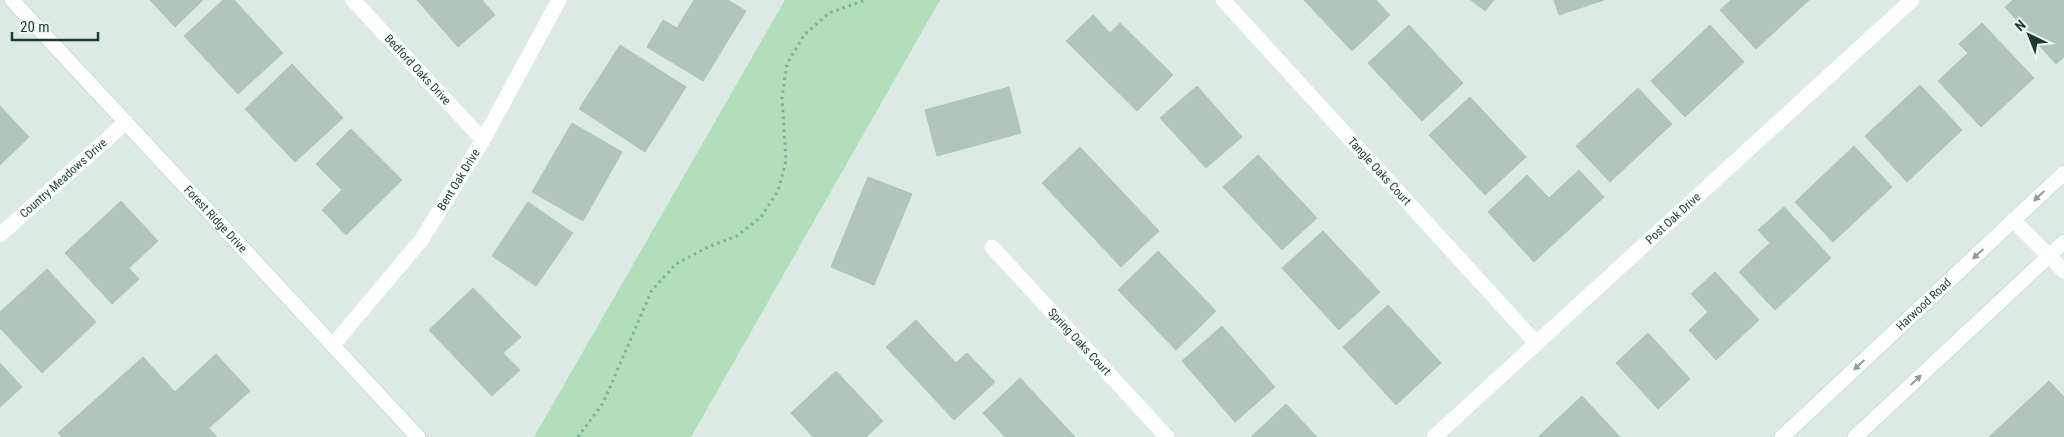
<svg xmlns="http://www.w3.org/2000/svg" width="2064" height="437" viewBox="0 0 2064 437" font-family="'Roboto Condensed',sans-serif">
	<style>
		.green { fill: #b2debc }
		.building { fill: #b1c5bc; stroke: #aec4ba }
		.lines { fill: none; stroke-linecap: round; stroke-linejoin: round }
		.secondary-casing { stroke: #aecbbf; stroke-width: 16 }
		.path { stroke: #79b19d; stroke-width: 3; stroke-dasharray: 2.5 4; stroke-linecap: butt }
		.minor { stroke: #fff; stroke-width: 15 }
		.secondary { stroke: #fff; stroke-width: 15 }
		.oneway { fill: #8e9c98 }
		.labels { text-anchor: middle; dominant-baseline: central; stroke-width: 4.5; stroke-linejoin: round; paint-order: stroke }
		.street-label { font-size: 12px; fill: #1d3a31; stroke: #ecf7f1 }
	</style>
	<rect width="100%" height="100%" fill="#dceae3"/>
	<path class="green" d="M785 0H940L691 437H534Z"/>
	<path class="building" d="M150 0H203L175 27Z
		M223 0H234L283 53 238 94 184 36Z
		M417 0H482L495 15 458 47Z
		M694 0H728L746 11 703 81 647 47 663 20 677 28Z
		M1304 0H1376L1390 15 1352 51Z
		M1471 0H1494L1485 11Z
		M1554 0H1604L1559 15Z
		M1731 0H1809L1756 49 1720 10Z
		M2013 0H2064V57L2056 64 2005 7Z
		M1093 15 1110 33 1120 23 1173 75 1137 111 1066 41Z
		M1982 23 2034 78 1981 127 1938 81 1968 53 1959 44Z
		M1409 25 1463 83 1422 121 1368 63Z
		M1710 25 1744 62 1685 117 1651 81Z
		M620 45 686 87 645 152 579 109Z
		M292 64 343 118 295 162 245 109Z
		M1920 85 1962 130 1907 182 1865 136Z
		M1197 86 1242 137 1206 168 1160 118Z
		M1009 87 1021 133 937 156 925 110Z
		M1638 88 1672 124 1610 182 1576 146Z
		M1470 97 1526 157 1485 195 1429 135Z
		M0 106 29 137 0 165Z
		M572 123 622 152 583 221 532 192Z
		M351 129 402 180 346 235 322 210 342 190 316 164Z
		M1854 146 1892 187 1833 242 1795 202Z
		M1080 147 1159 231 1121 267 1042 183Z
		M1258 155 1317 218 1282 250 1223 187Z
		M1579 170 1604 197 1534 262 1488 212 1527 175 1549 198Z
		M868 177 912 194 874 285 831 267Z
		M121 201 158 241 129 268 139 279 112 304 65 253Z
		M528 202 573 233 536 286 492 256Z
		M1784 207 1831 258 1775 310 1739 272 1770 243 1758 230Z
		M1323 231 1380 292 1339 330 1282 268Z
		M1158 251 1216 311 1176 350 1118 290Z
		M47 269 96 322 42 373 0 328V312Z
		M1715 272 1759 320 1716 360 1689 330 1708 312 1691 294Z
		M473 288 521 337 503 353 520 370 492 396 429 330Z
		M1388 305 1441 363 1396 405 1343 347Z
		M916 320 956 363 967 353 995 382 954 420 886 347Z
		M1222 326 1275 387 1235 422 1182 361Z
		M1648 333 1690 379 1658 409 1616 363Z
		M216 354 250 391 209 428 217 437H62L58 433 143 357 175 392Z
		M0 363 22 387 0 407Z
		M836 371 883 421 866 437H813L791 413Z
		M1020 378 1075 437H1005L983 413Z
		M2049 381 2064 397V437H1989Z
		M1582 396 1620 437H1538Z
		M1286 404 1317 437H1252V436Z"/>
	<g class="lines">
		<g class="secondary-casing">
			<g id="secondary">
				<path id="s7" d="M12 0 418 437"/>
				<path id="s8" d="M1782 437 2064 173"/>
				<path d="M1855 437 2064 242"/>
			</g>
		</g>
		<path class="path" d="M578 437 603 403 652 290 676 264 708 247 737 236 761 217 778 191 786 161 782 97 787 64 804 35 829 13 865 0"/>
		<g class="minor">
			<path id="s1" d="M353 0 483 140"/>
			<path id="s2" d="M1223 0 1537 344"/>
			<path d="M2013 220 2064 271"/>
			<path id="s3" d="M0 235 126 122"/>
			<path id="s4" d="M992 247 1167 437"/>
			<path id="s5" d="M333 345 422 239 483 140 559 0"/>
			<path id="s6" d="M1434 437 1912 0"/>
		</g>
		<use href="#secondary" class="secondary"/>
	</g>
	<defs><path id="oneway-solid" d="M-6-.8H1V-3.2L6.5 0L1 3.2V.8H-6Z" transform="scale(1.25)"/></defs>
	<g class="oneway">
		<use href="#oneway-solid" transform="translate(2039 196) rotate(137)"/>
		<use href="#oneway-solid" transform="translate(1978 254) rotate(137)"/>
		<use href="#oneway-solid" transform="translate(1859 365) rotate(137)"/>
		<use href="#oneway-solid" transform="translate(1916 380) rotate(-43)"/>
	</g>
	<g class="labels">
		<g class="street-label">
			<text stroke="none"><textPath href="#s1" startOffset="95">Bedford Oaks Drive</textPath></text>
			<text stroke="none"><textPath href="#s2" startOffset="232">Tangle Oaks Court</textPath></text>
			<text stroke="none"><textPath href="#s3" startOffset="85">Country Meadows Drive</textPath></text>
			<text stroke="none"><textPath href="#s5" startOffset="208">Bent Oak Drive</textPath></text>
			<text stroke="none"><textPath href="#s7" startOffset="299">Forest Ridge Drive</textPath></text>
			<text stroke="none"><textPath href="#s6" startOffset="324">Post Oak Drive</textPath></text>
			<text stroke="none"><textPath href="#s8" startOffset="194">Harwood Road</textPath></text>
			<text stroke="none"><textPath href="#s4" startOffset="129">Spring Oaks Court</textPath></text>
		</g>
	</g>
	<g transform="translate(2029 35) rotate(317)" stroke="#ecf7f1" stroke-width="4" paint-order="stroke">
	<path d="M0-4L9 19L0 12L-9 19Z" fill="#1d3a31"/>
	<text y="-8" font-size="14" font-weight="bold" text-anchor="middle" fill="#1d3a31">N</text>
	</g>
	<path d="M12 32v8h86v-8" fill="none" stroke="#1d3a31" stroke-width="2.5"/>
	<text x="20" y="32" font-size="15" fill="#1d3a31" stroke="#ecf7f1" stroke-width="4" paint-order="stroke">20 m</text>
</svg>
